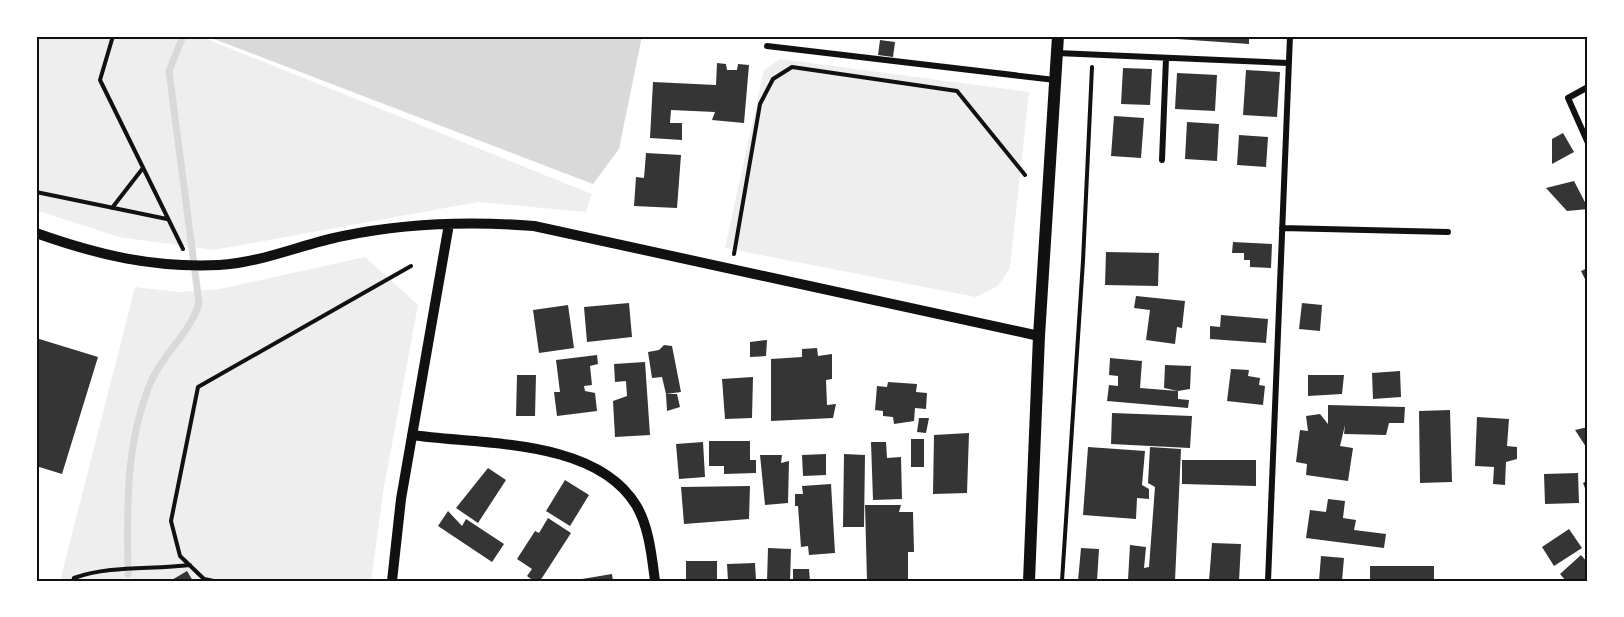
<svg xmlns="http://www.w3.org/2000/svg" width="1624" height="617" viewBox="0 0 1624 617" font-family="Inter,sans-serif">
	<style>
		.green { fill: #eee }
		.water { fill: #d9d9d9 }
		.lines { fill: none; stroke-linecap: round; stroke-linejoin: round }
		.stream { stroke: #d9d9d9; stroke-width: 7 }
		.building { fill: #353535 }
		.path { stroke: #111; stroke-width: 4 }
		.minor { stroke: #111; stroke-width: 6 }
		.tertiary { stroke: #111; stroke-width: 10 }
		.secondary { stroke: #111; stroke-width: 12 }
		.neatline { fill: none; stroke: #111; stroke-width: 2 }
	</style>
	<rect width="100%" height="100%" fill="#fff"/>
	<path class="green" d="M36 36H199L592 194 586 212 478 202 214 250 119 237 36 210Z
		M780 59 1029 92 1010 268 998 286 976 297 725 248 764 70Z
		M365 257 418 305 384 487 371 581H60L135 287 178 292 220 289Z"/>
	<path class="water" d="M206 36H642L619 149 593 184Z"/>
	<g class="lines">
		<path class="stream" d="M128 574C127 510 125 445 150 384 162 354 190 334 199 303L169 71 183 36"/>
	</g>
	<path class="building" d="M1177 36H1249V44L1177 39Z
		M880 40 895 42 893 57 878 55Z
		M717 63 726 64 727 70H737L738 64 749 65 744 123 712 120 715 112 671 110 670 123H682V140L650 138 653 82 716 85Z
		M1123 68 1152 69 1150 105 1121 104Z
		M1246 70 1280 72 1277 117 1243 115Z
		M1177 73 1217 75 1215 111 1175 109Z
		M1114 116 1144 118 1141 158 1111 156Z
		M1187 122 1219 124 1217 161 1185 159Z
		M1563 133 1574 152 1552 164V139Z
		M1239 135 1268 137 1266 167 1237 165Z
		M646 153 681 155 677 208 634 206 636 177 644 178Z
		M1574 181 1588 208V209L1567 211 1546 188Z
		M1233 242 1272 244 1271 268 1250 267V260H1244V253H1232Z
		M1106 252 1159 253 1158 286 1105 285Z
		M1588 268V285L1581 271Z
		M1136 296 1185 301 1182 328 1177 327 1175 344 1146 340 1150 310 1134 308Z
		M629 303 632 337 587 342 584 307Z
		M1302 303 1322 305 1320 331 1299 329Z
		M568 305 574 348 539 353 533 310Z
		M1221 315 1268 319 1266 343 1210 339V326L1220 327Z
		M36 338 98 357 62 474 36 466Z
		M767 340 766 356 750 357V342Z
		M664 345 672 346 681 392 666 394 662 377 652 378 648 352 659 350Z
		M817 348 818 356 832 354V379L826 380 827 405 836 404 833 418 771 421V359L802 357V349Z
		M597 355 598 364 590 366 592 385 584 386 585 391 595 393 597 411 557 416 554 392H560L556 360Z
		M1110 358 1142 361 1140 388 1178 391 1164 388 1165 365 1191 366 1190 389 1178 391V399L1189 400 1188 408 1107 401 1109 385 1118 386V376L1109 375Z
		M645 362 650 435 615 437 613 401 627 396 626 381 615 382 614 364Z
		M1231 369 1249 370 1248 376 1260 378 1259 385 1265 386 1263 405 1227 401Z
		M1400 371 1401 397 1373 399 1372 373Z
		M517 375H536L535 416H516Z
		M1308 375H1344L1342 394 1308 396Z
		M753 377 752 418 725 419 722 379Z
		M888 382 917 384 916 392 927 393 926 409 915 408 914 421 894 424 893 417 883 416V411L875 410 877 386 887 387Z
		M666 394H677L680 407 667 411Z
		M1328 405 1405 407 1404 423H1389L1386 435 1344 434 1345 425 1340 446 1353 448 1348 481 1306 475 1307 464 1296 462 1300 430 1308 431 1306 416 1320 414 1328 424Z
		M1450 410 1452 482 1420 483 1419 411Z
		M1112 413 1192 416 1190 448 1111 444Z
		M1477 417 1509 419 1507 446 1517 447V459L1506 462 1505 485 1493 484 1494 467 1475 466Z
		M919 418H929L926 433 917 432Z
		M1588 427V450L1575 430Z
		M969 433 967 493 933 494 934 435Z
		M911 439H924V467H911Z
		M709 441H750V460H756V473L724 474V466H709Z
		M703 442 705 477 679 479 676 444Z
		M871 442H886L887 458 901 457 902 499 873 500Z
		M1088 447 1145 451 1142 485 1149 489V499L1137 498 1136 519 1083 515Z
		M1150 447 1181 449 1175 581 1128 580 1130 545 1146 547 1144 568 1149 567 1155 487 1148 483Z
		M826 454V475L803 476 802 455Z
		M844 454 865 455 864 527H843Z
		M760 455H782L781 463 789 461 788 503 765 505Z
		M1182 460H1256V486L1182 484Z
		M488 468 506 480 478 523 456 508Z
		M1578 473 1579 503 1545 504 1544 474Z
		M565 480 589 495 570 526 546 511Z
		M1588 480V496L1583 483Z
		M831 484 835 553 809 555 808 546 801 547 798 506H795V494H803L802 486Z
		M750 486 749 519 684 524 681 487Z
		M1328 499 1345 501 1343 518 1356 520 1354 530 1386 534 1384 548 1306 538 1310 510 1326 512Z
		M865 505H901L899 512H913L914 552H908V581H867Z
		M448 511 462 526 466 519 504 544 492 562 438 526Z
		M548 518 571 533 540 581H534L527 576 532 569 517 559 535 531 539 533Z
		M1569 529 1582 548 1554 566 1542 547Z
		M1212 543 1241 544 1239 581H1209Z
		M768 548 791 549 790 581H767Z
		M1081 548 1099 549 1097 581H1078Z
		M1581 555 1588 563V576L1583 581H1566L1560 574Z
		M1321 556 1344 558 1342 581H1319Z
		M686 561H717V581H686Z
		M755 563 756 580 728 581 727 564Z
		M1370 566H1434V579H1370Z
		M793 569H809L810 581H793Z
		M187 571 193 581H170Z
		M612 574 613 581H576V580Z"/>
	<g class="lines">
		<path class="path" d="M113 36 100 80 183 249
			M36 192 167 219
			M112 208 143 168
			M734 254 760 104 773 79 792 67 957 91 1025 175
			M73 581 74 578C111 565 151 570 190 565
			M214 581 204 579 180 556 171 521 198 387 411 266
			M1062 581 1083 261 1092 67"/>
		<path class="minor" d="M767 46 1055 80
			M1057 53 1288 63
			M1588 87 1568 98 1588 143
			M1162 160 1166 58
			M1282 228 1448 232
			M1268 581 1290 36"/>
		<path class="tertiary" d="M36 233C98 255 152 268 219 265 261 263 302 244 343 236 406 223 470 221 534 226L1039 336
			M412 435C481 445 595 438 636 505 649 526 652 558 655 581
			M392 581 401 499 449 224"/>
		<path class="secondary" d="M1029 581 1039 336 1058 36"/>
	</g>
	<rect width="1624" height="617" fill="none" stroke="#ffffff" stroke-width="75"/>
	<rect x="38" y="38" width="1548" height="542" class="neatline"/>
</svg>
